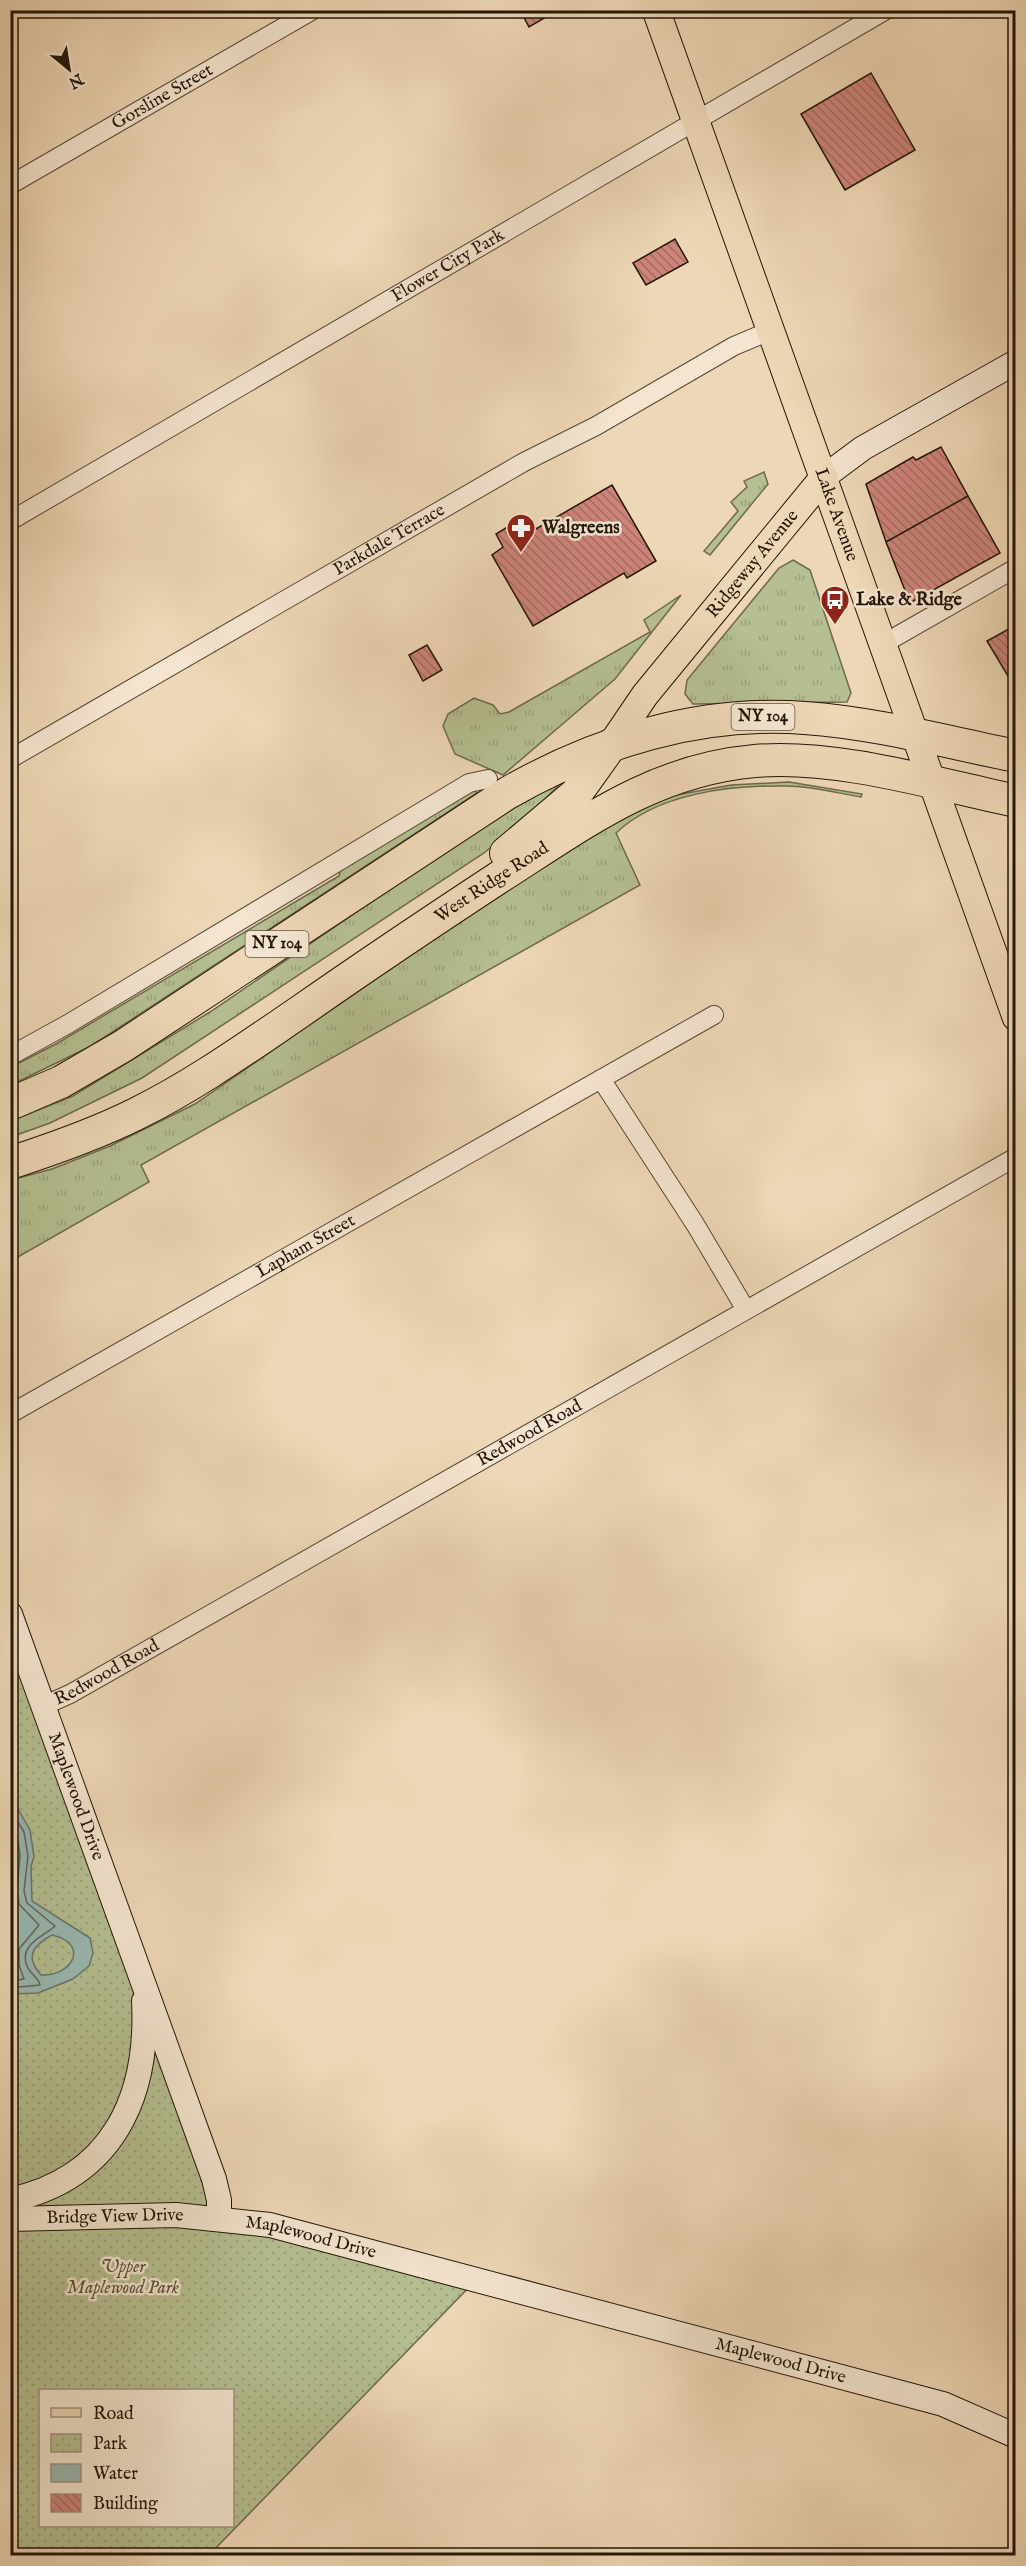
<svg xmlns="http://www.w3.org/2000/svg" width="1026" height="2566" viewBox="0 0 1026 2566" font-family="'IM FELL English',serif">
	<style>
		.grass { fill: url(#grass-tufts); stroke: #6c6a4c; stroke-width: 1.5 }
		.park { fill: url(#park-dots); stroke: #6c6a4c; stroke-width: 1.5; fill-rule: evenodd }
		.water { fill: #99b9b2; stroke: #69776e; stroke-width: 1.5; fill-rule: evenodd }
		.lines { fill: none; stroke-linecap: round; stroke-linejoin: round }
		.shore { stroke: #5e675d; stroke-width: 1.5 }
		.building { fill: url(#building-back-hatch); stroke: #221508; stroke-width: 1.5 }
		.street-casing { stroke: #554634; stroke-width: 20 }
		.secondary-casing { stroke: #221508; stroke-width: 26 }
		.primary-casing { stroke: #221508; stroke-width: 29 }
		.highway-casing { stroke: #221508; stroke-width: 34 }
		.street { stroke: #f4e5d0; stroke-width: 18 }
		.secondary { stroke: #f4e5d0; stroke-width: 24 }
		.primary { stroke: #eed7b6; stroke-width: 27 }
		.highway { stroke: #eed7b6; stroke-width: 32 }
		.labels { text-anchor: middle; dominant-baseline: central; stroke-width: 5; stroke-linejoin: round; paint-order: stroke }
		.shield { fill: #f4e5d0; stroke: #615344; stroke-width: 1.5 }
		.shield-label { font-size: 16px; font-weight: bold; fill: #221508 }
		.street-label { font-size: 18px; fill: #221508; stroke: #f4e5d0 }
		.poi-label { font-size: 18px; font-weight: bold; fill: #221508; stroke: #f4e5d0; text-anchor: start }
		.park-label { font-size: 18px; font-style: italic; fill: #555038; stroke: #f4e5d0 }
	</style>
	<defs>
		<pattern id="grass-tufts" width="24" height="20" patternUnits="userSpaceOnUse" patternTransform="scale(1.5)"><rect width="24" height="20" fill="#b5bf91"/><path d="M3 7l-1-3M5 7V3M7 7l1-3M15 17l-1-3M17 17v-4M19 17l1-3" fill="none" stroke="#9ba37c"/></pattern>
		<pattern id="park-dots" width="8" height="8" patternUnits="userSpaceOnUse" patternTransform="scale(1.5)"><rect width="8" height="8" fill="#b5bf91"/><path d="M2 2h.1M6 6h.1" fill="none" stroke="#9ba37c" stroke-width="1.8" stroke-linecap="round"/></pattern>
		<pattern id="building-back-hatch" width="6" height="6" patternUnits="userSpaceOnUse" patternTransform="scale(1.5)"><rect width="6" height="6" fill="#cd847b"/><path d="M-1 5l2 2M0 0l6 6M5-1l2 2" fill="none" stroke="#a66b63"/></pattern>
	</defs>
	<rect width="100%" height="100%" fill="#eed7b6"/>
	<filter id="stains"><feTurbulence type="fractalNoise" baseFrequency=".00333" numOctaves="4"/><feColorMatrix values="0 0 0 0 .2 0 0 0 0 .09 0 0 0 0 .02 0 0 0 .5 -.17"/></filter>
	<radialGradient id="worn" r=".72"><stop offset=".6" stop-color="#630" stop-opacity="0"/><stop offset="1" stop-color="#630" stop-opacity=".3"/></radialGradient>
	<path class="grass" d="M764 472 768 484 710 555 704 551 738 511 731 502 747 487 744 481Z
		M793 560 810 570 851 693 847 702 693 704 685 694 687 680 779 568Z
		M681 595 615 679 503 775 455 754 443 726 448 714 474 698 493 705 500 714 509 712 650 632 644 620Z
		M568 776 525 819 484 853 142 1078 50 1123 11 1137V1121L73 1096 210 1012 496 817Z
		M789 782 862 794 861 797C837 793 811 786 787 786 731 785 658 793 616 833L640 885 141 1165 149 1182 11 1261V1180L52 1169 110 1146 195 1104 609 818 676 795 731 785Z
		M475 790 477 793 91 1046 11 1085V1067L56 1044 339 876 341 868Z"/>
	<path class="park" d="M10 1614 219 2218 477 2279 209 2555H11ZM40 2390H232V2526H40Z"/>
	<path class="water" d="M11 1797 30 1830 34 1857 31 1866 32 1901 90 1938 93 1953 89 1966 73 1979 38 1993 11 1994ZM52 1935C89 1943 74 1976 41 1975 25 1957 32 1946 52 1935Z"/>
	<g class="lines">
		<path class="shore" d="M10 1809 24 1832 28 1856 24 1891 27 1903 55 1926C45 1936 18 1944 27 1966 30 1974 39 1978 40 1985L10 1988
			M10 1822 17 1834 20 1855 17 1891 19 1904 39 1925 19 1949V1965L24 1979 10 1981"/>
	</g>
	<path class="building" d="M520 10H558L529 27Z
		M871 73 915 150 845 190 801 114Z
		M675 239 688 262 646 285 633 263Z
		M941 447 968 496 886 542 866 484 913 457 916 460Z
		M612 485 656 561 627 578 624 573 533 626 492 555 503 547 496 534 514 523 522 537Z
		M968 496 1000 553 910 603 886 542Z
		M1016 625V672L1008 676 987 641Z
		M427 645 442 670 423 681 409 655Z
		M1016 849V873H1013L1009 855Z"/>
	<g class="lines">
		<g class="street-casing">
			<g id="street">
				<path id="s1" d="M10 185 313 10"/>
				<path id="s2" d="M10 521 886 10"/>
				<path d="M883 644 1016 568"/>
				<path id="s3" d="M10 759 524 462 596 426 734 346 772 330"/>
				<path d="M10 1056 68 1024 469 783 488 779"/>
				<path d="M601 1079 695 1224 746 1310"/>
				<path id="s4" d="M10 1414 714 1015"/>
				<path id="s5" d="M43 1706 70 1694 1016 1157"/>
			</g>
		</g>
		<g class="secondary-casing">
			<g id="secondary">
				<path d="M824 477 863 448 1016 362"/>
				<path id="s6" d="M10 1614 214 2179 219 2200V2218"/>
				<path d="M10 2200C112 2178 149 2098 144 2001"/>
				<path id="s7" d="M10 2219 176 2215 270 2225 943 2404 1016 2436"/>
			</g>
		</g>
		<g class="primary-casing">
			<g id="primary">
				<path id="s8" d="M656 10 1016 1017"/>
				<path id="s9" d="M611 745 645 695 824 477"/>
			</g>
		</g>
		<g class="highway-casing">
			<g id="highway">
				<path d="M506 853 576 794 611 745"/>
				<path d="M10 1104 61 1082 123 1046 506 794C596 742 700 710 805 718 876 723 946 742 1016 756"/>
				<path id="s10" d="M10 1163C53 1149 96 1134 136 1114 193 1086 245 1049 298 1013 364 967 431 922 498 878 583 824 652 770 755 761 836 754 936 784 1016 801"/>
			</g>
		</g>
		<use href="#street" class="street"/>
		<use href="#secondary" class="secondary"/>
		<use href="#primary" class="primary"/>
		<use href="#highway" class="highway"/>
	</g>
	<defs>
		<g id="pharmacy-pin" transform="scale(1.5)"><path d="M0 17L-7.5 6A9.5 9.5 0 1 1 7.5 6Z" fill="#8f2418" stroke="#f4e5d0"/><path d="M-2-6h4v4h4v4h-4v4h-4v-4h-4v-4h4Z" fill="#fff"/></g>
		<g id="bus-pin" transform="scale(1.5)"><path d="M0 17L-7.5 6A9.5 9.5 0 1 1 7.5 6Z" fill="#8f2418" stroke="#f4e5d0"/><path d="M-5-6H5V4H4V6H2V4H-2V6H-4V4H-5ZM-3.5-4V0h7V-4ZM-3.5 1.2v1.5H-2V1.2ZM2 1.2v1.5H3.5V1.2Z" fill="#fff"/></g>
	</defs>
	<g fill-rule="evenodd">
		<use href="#pharmacy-pin" x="521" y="528"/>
		<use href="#bus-pin" x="835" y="600"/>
	</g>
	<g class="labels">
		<g class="shield">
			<rect x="731.5" y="704" width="63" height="26" rx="4.5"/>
			<rect x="245.5" y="931" width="63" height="26" rx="4.5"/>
		</g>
		<g class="shield-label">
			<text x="763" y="717">NY 104</text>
			<text x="277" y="944">NY 104</text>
		</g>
		<g class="street-label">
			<text stroke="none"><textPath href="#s1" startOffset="176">Gorsline Street</textPath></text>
			<text stroke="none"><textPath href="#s2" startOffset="507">Flower City Park</textPath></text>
			<text stroke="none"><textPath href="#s8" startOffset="536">Lake Avenue</textPath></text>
			<text stroke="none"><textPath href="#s3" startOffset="438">Parkdale Terrace</textPath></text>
			<text stroke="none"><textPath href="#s9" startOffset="230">Ridgeway Avenue</textPath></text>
			<text stroke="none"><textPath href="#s10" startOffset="560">West Ridge Road</textPath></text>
			<text stroke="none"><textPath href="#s4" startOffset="340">Lapham Street</textPath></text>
			<text stroke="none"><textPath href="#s5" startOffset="558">Redwood Road</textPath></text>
			<text stroke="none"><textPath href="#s5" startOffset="72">Redwood Road</textPath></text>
			<text stroke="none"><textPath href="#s6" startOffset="194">Maplewood Drive</textPath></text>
			<text stroke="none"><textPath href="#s7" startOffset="105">Bridge View Drive</textPath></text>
			<text stroke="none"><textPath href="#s7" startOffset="303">Maplewood Drive</textPath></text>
			<text stroke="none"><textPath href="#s7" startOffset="789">Maplewood Drive</textPath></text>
		</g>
		<g class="poi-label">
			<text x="542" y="528">Walgreens</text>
			<text x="856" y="600">Lake &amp; Ridge</text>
		</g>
		<g class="park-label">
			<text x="123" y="2267">Upper<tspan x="123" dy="21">Maplewood Park</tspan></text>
		</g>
	</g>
	<rect width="1026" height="2566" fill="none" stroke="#eed7b6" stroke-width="36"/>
	<rect x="12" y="12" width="1002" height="2542" fill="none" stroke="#221508" stroke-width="3"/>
	<rect x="18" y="18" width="990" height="2530" fill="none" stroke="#221508" stroke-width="1.5"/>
	<rect x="39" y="2389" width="195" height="138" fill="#f4e5d0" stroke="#a09280" stroke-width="1.5"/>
	<rect x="51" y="2408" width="30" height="9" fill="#eed7b6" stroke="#a09280" stroke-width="1.5"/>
	<text x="93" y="2419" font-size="18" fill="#221508">Road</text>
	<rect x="51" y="2434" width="30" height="18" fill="url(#park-dots)" stroke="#a09280" stroke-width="1.5"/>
	<text x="93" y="2449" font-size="18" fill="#221508">Park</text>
	<rect x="51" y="2464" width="30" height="18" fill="#99b9b2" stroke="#a09280" stroke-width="1.5"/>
	<text x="93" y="2479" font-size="18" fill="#221508">Water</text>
	<rect x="51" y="2494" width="30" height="18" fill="url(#building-back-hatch)" stroke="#a09280" stroke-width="1.5"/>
	<text x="93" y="2509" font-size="18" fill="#221508">Building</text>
	<g transform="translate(69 69) rotate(150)" stroke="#f4e5d0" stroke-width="4.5" paint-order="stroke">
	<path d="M0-4.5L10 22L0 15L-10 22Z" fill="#221508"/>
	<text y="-9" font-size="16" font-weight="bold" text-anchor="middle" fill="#221508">N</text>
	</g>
	<rect width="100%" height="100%" filter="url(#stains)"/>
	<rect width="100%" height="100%" fill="url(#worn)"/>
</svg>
